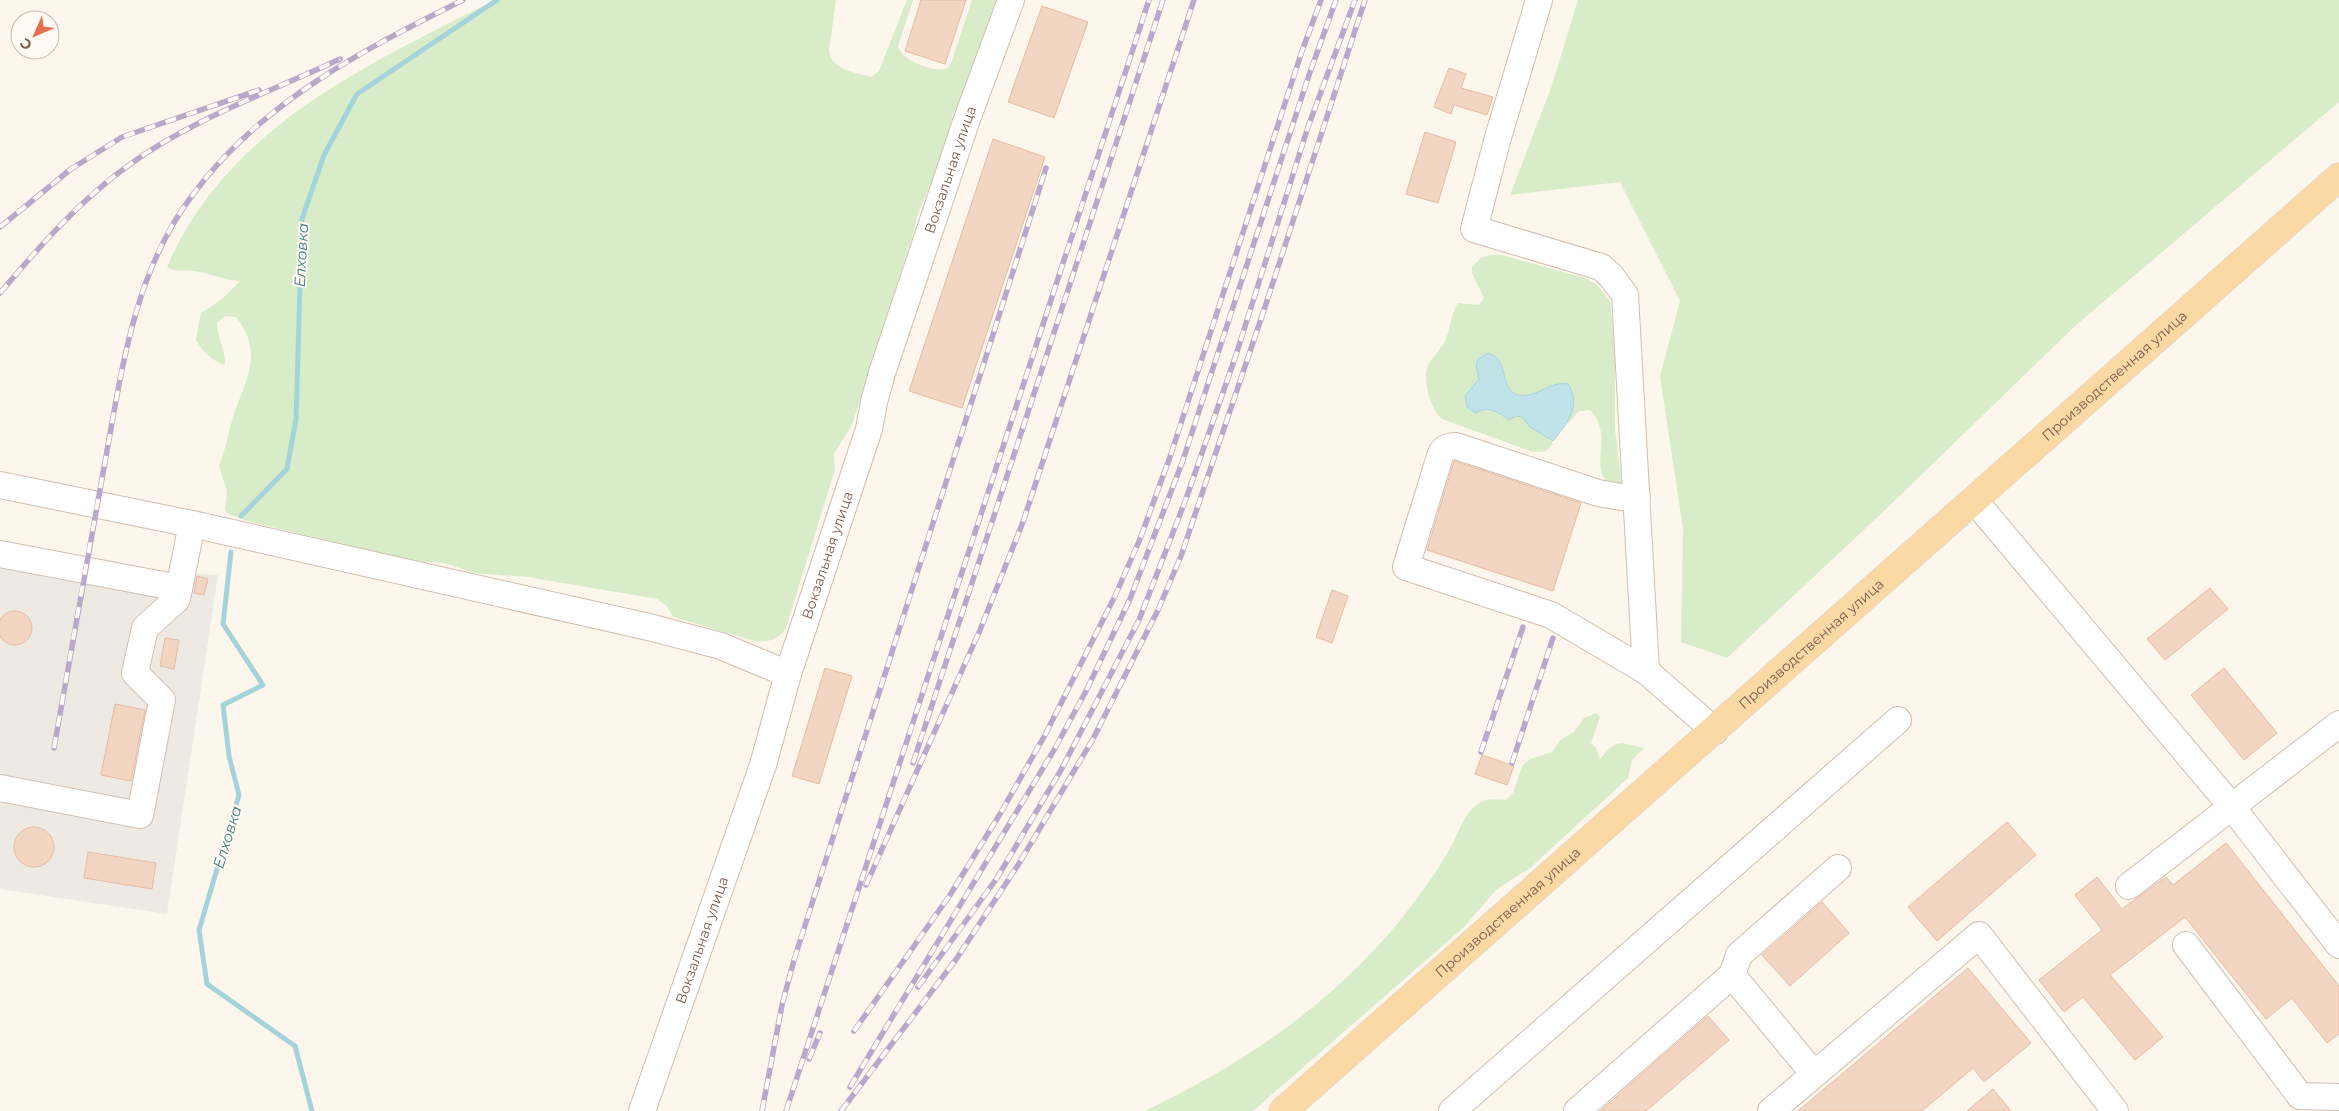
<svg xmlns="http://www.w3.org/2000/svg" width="2339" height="1111" viewBox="0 0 2339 1111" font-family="Montserrat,sans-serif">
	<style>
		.industrial { fill: #efe9e4 }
		.green { fill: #d8ecc9 }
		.water { fill: #bfe3e8; stroke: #a5d3da }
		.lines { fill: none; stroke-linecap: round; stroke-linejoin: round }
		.stream { stroke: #a5d3da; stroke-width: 5 }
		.building { fill: #f3d5c3; stroke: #e6bba3 }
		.minor-casing { stroke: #d1beb0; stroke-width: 28 }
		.major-casing { stroke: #dad1cd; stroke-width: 29 }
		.minor { stroke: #fff; stroke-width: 26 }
		.major { stroke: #fbd9a5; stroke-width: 28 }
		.rail-casing { stroke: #b9a8c9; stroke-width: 5.5 }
		.rail { stroke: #fffaf3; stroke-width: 4; stroke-dasharray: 11; stroke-linecap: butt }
		.labels { text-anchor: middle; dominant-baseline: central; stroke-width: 4; stroke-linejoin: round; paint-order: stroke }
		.street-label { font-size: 14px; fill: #7a5c4d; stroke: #fffaf3 }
		.water-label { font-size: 15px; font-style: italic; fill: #437c86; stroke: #fffaf3 }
	</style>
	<rect width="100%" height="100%" fill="#fdf6ec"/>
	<path class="industrial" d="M0 540 157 571 218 575 167 914 0 889Z"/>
	<path class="green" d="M495 0H836L829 51C832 70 854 72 871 77L879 71 907 0H913L898 46C900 60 936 74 948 68L951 63 972 0H997C989 32 978 64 964 95 961 101 957 106 954 112 949 125 950 140 945 153 936 177 917 208 914 231L852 425 834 454 835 469 786 628C778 640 770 642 755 641L673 617 667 606 657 599 528 577 475 573 444 563 413 561 251 522 228 514 225 510 227 491 219 466C226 449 228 432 234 414 239 398 250 377 251 359 252 343 246 330 236 317L225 316 217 323C217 338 226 350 225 365 212 361 202 351 196 340L201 313 222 299 240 281C223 280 210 273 194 271 184 269 176 273 167 267 227 127 367 65 495 0Z
		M1578 0H2339V102L2075 326 1883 512 1727 658 1681 642 1683 529 1660 376 1680 301 1620 182 1510 195 1551 88Z
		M1490 255H1501L1586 278 1597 285 1610 301 1615 352V429L1622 484 1613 486C1585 470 1616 436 1590 410L1579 411 1567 424 1574 405 1550 386 1531 396 1513 393 1509 389 1500 362 1494 355H1483C1473 363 1479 368 1479 379L1468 392 1479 411H1495L1508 420 1516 416 1522 417 1530 427 1553 441C1549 453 1541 453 1530 451L1442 419C1431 410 1423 382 1427 369 1430 358 1439 352 1444 343 1451 330 1450 315 1458 303L1479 305 1484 298 1472 273V267L1481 258Z
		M1596 713 1600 717 1591 743 1596 748 1600 759C1617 738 1618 742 1644 748L1632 760 1628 778 1530 868 1497 889 1464 927 1253 1111H1145C1253 1059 1346 995 1418 897 1431 880 1443 861 1453 843 1459 830 1465 813 1477 805 1485 798 1496 799 1506 800L1513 793 1522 766 1530 759 1552 752 1560 740 1574 732 1584 718Z"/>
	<path class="water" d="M1488 353C1509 359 1500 386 1514 393 1533 403 1548 380 1568 384 1582 406 1567 424 1553 441L1530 427 1522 417 1516 416 1508 420C1498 411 1487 406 1475 413L1467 407 1465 396 1479 379 1476 365 1478 359Z"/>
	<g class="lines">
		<path class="stream" d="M241 516 287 469 296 419 302 219 324 155 357 94 497 0
			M231 552 223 624 263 685 223 705 229 756 239 795 199 930 207 984 295 1046 312 1111"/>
	</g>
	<path class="building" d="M921 0H966L945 64 905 51Z
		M1042 6 1088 22 1054 118 1008 102Z
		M1449 68 1466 74 1461 88 1493 97 1487 115 1454 105 1451 114 1434 107Z
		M1425 132 1456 142 1438 203 1406 194Z
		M993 139 1045 157 962 408 909 391Z
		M1454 461 1581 503 1553 591 1427 550Z
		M197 576 208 579 204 595 194 593Z
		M2210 588 2228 609 2165 660 2147 639Z
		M1332 590 1348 596 1332 643 1316 637Z
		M-2 628a17 17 0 1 1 34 0a17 17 0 1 1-34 0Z
		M165 638 179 640 174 669 160 666Z
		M825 668 852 676 819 784 792 776Z
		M2224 668 2277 733 2244 760 2191 695Z
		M115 704 145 710 131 781 101 775Z
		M1482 755 1514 766 1507 785 1475 774Z
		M2007 822 2036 855 1937 941 1908 907Z
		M14 847a20 20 0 1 1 40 0a20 20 0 1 1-40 0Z
		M2226 843 2339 986V1034L2327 1043 2292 998 2266 1019 2185 917 2110 975 2163 1037 2135 1060 2083 997 2064 1012 2039 980 2102 930 2075 895 2097 877 2122 909 2166 877 2173 885Z
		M88 852 156 863 152 889 84 878Z
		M1822 902 1849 933 1790 986 1762 955Z
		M1968 968 2031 1043 1984 1082 1973 1068 1922 1111H1798Z
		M1708 1016 1729 1040 1646 1111H1600Z
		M1993 1089 2011 1111H1967Z"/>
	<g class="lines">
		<g class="minor-casing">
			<g id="minor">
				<path d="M1539 0 1497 141 1474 229 1601 267 1611 276 1625 295 1646 671"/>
				<path d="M0 485 192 524 653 628 721 646 788 674"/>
				<path d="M1637 497H1621L1598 493 1456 446C1447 446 1443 448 1440 456L1406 567 1551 615 1646 671 1715 731"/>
				<path d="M1974 500 2232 807 2339 945"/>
				<path d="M0 554 179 588"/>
				<path d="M0 788 140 815 162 700 135 673 145 628 177 599 192 524"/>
				<path d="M2129 886 2339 724"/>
				<path d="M2186 945 2300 1096 2339 1097"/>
				<path d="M1732 975 1814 1074"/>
				<path id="s1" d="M642 1111 763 765 788 674 869 429 874 402 882 373 966 122 1011 0"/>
				<path d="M1452 1111 1898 720"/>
				<path d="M1577 1111 1732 975 1739 955 1838 868"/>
				<path d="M1771 1111 1979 935 2115 1111"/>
			</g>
		</g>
		<g class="major-casing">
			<g id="major">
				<path id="s2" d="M1283 1111 2339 177"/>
			</g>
		</g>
		<use href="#minor" class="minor"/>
		<use href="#major" class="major"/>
		<g class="rail-casing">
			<path id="rail" d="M0 227 71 169 122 137 259 90
				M0 293C40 246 79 201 129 165 192 119 270 92 340 59
				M54 748C70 657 86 565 103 473 121 377 132 273 194 193 262 102 363 50 463 0
				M1481 752 1523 627
				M913 763 1163 0
				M1512 763 1553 638
				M866 885 980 630 1023 522 1194 0
				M918 987 997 878 1061 770 1139 620 1186 499 1236 355 1308 127 1355 0
				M854 1031 950 895 1000 814 1045 735 1115 596 1140 539 1170 457 1302 51 1321 0
				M809 1059 820 1033
				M850 1087 1054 750 1086 691 1130 599 1182 463 1309 75 1336 0
				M762 1111 782 1005 794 960 1046 168
				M786 1111 1149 0
				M841 1111 957 958 1018 865 1093 739 1158 610 1181 556 1264 310 1365 0"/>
		</g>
		<use href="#rail" class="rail"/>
	</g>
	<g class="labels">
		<g class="street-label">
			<text stroke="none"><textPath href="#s1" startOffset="991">Вокзальная улица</textPath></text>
			<text stroke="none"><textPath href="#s2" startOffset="1110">Производственная улица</textPath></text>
			<text stroke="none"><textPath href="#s1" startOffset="586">Вокзальная улица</textPath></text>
			<text stroke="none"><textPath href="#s2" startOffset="705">Производственная улица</textPath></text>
			<text stroke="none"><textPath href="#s2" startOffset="300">Производственная улица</textPath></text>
			<text stroke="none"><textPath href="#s1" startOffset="181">Вокзальная улица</textPath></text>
		</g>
		<g class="water-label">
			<text transform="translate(301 255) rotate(-87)">Елховка</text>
			<text transform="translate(227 837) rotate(-73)">Елховка</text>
		</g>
	</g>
	<g transform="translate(35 35) rotate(225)"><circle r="24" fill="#fffaf3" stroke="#cabbb1"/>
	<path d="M0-4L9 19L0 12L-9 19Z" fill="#e76f51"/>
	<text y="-8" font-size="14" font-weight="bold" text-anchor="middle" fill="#7a5c4d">С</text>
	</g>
</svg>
